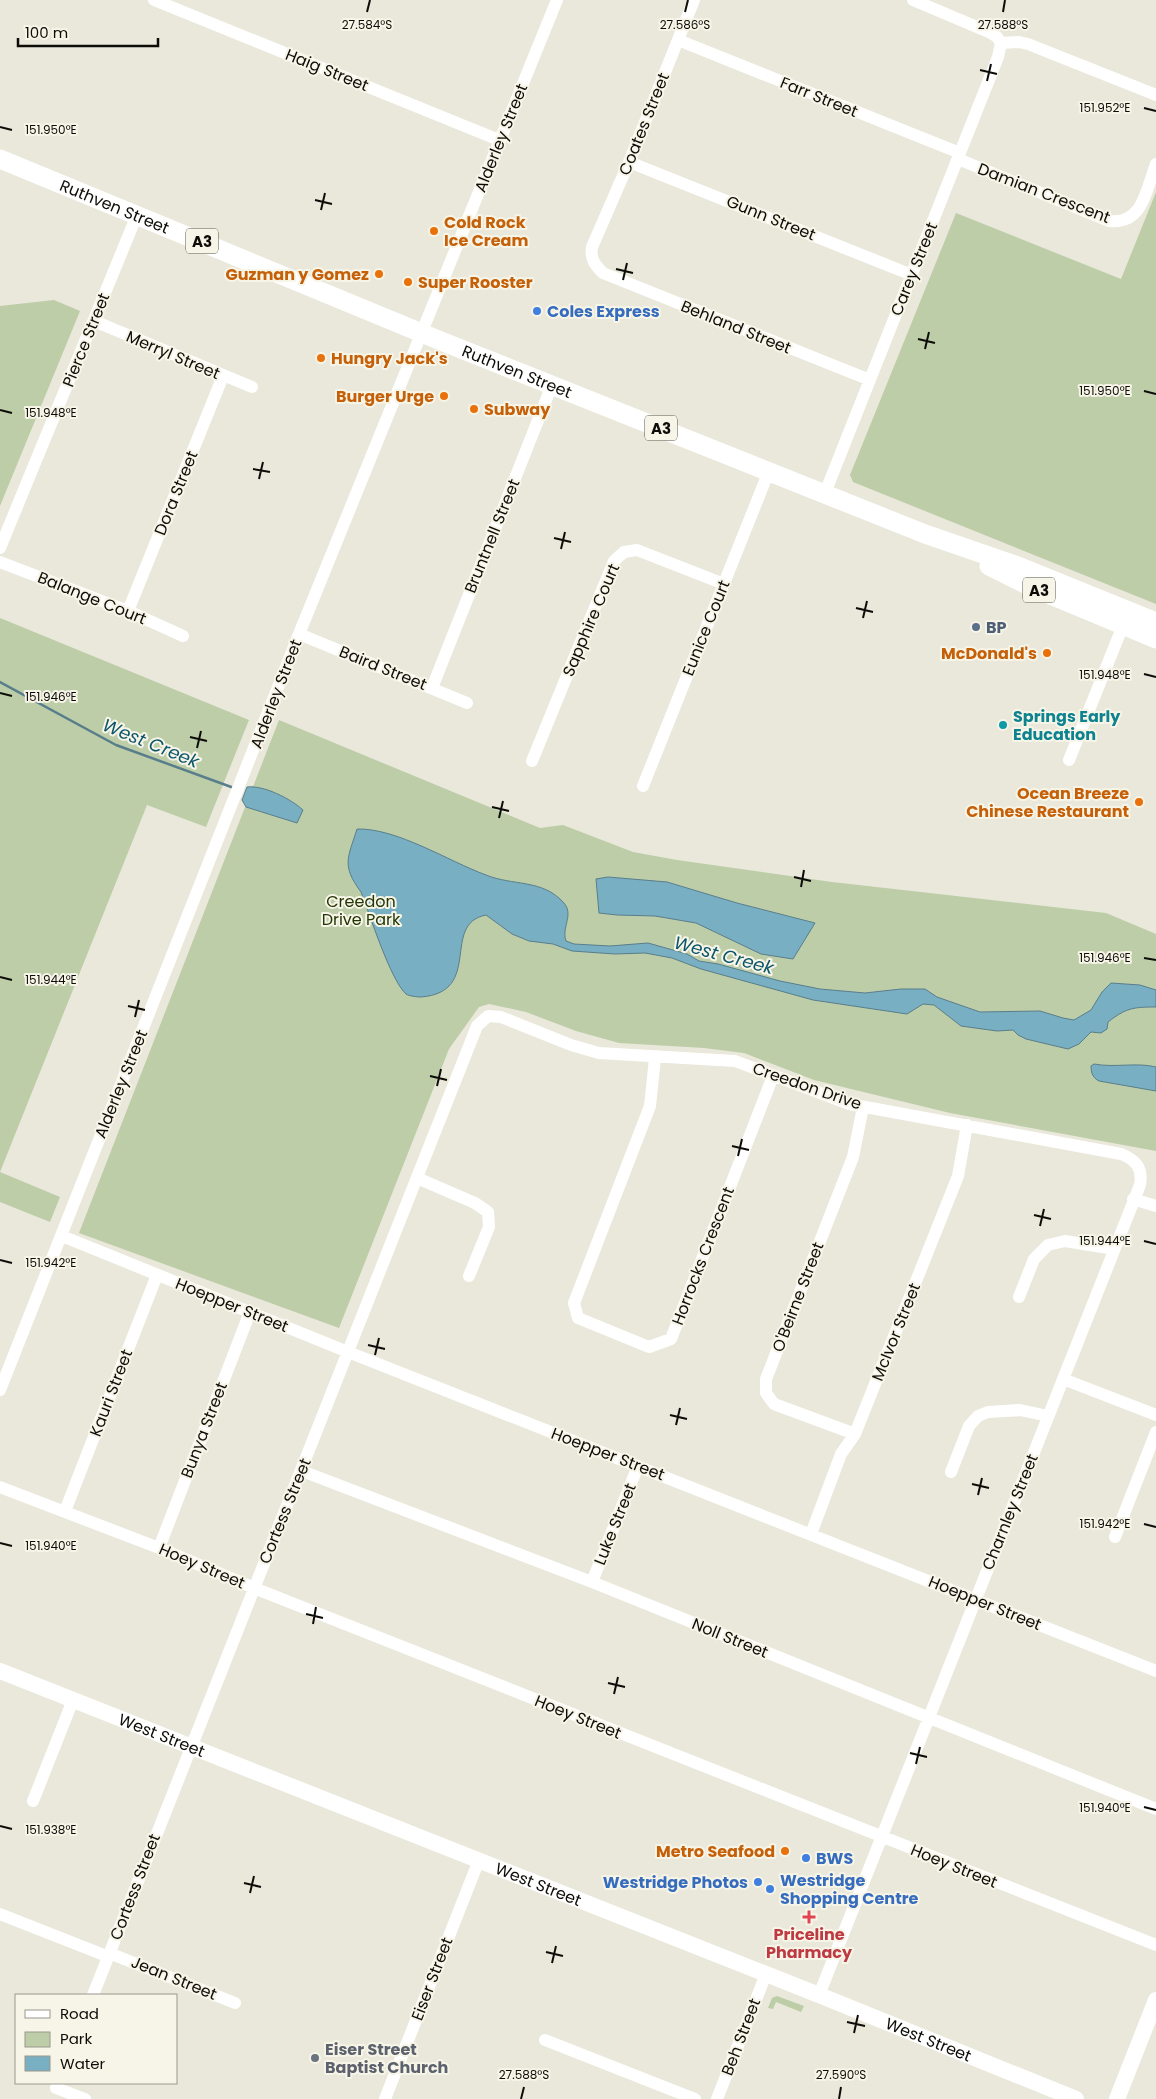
<svg xmlns="http://www.w3.org/2000/svg" width="1156" height="2099" viewBox="0 0 1156 2099" font-family="Poppins,sans-serif">
	<style>
		.green { fill: #bccda8 }
		.water { fill: #79afc3; stroke: #597e8b }
		.lines { fill: none; stroke-linecap: round; stroke-linejoin: round }
		.stream { stroke: #597e8b; stroke-width: 2.5 }
		.minor { stroke: #fff; stroke-width: 12 }
		.major { stroke: #fff; stroke-width: 16 }
		.highway { stroke: #fff; stroke-width: 19 }
		.ticks { fill: none; stroke: #0d0c08; stroke-width: 2 }
		.food-dot { fill: #e8710a; stroke: #f7f5e7; stroke-width: 2 }
		.shop-dot { fill: #3f7fe0; stroke: #f7f5e7; stroke-width: 2 }
		.service-dot { fill: #5c6f8a; stroke: #f7f5e7; stroke-width: 2 }
		.culture-dot { fill: #0f9aa8; stroke: #f7f5e7; stroke-width: 2 }
		.health-dot { fill: #e0444e; stroke: #f7f5e7; stroke-width: 2 }
		.worship-dot { fill: #6b7280; stroke: #f7f5e7; stroke-width: 2 }
		.labels { text-anchor: middle; dominant-baseline: central; stroke-width: 4; stroke-linejoin: round; paint-order: stroke }
		.shield { fill: #f7f5e7; stroke: #53524b; stroke-width: 1 }
		.shield-label { font-size: 15px; font-weight: bold; fill: #0d0c08 }
		.street-label { font-size: 16px; fill: #0d0c08; stroke: #f7f5e7 }
		.food-label { font-size: 16px; font-weight: bold; fill: #c56008; stroke: #f7f5e7; text-anchor: end }
		.shop-label { font-size: 16px; font-weight: bold; fill: #366cbe; stroke: #f7f5e7; text-anchor: start }
		.service-label { font-size: 16px; font-weight: bold; fill: #4e5e75; stroke: #f7f5e7; text-anchor: start }
		.culture-label { font-size: 16px; font-weight: bold; fill: #0d838f; stroke: #f7f5e7; text-anchor: start }
		.park-label { font-size: 16px; fill: #243605; stroke: #f7f5e7 }
		.health-label { font-size: 16px; font-weight: bold; fill: #be3a42; stroke: #f7f5e7 }
		.worship-label { font-size: 16px; font-weight: bold; fill: #5b616d; stroke: #f7f5e7; text-anchor: start }
		.water-label { font-size: 18px; font-style: italic; fill: #0c566c; stroke: #f7f5e7 }
		.ticks-label { font-size: 12px; text-anchor: middle; fill: #0d0c08; stroke: #f7f5e7; stroke-width: 4; stroke-linejoin: round; paint-order: stroke }
	</style>
	<rect width="100%" height="100%" fill="#eae8da"/>
	<path class="green" d="M1156 192V604L853 482 850 475 956 213 1121 279Z
		M54 300 80 311 0 506V306Z
		M0 618 249 720 206 827 147 805 0 1172 60 1197 50 1222 0 1202Z
		M279 720 540 828 563 825 633 852 677 860 832 882 1106 913 1156 934V1151L950 1113 814 1080 744 1053 704 1048 619 1043 576 1031 526 1012 489 1004 479 1007 449 1049 339 1328 79 1233Z
		M777 1996 804 2006 801 2012 776 2002 773 2009 768 2008 772 1998Z"/>
	<path class="water" d="M247 787C264 785 291 799 303 810L297 823 246 807 242 800Z
		M357 829C397 828 448 861 486 875 513 886 542 879 563 902 575 914 561 927 566 941L574 944 610 946 648 943 687 954 699 961 718 964 780 981 820 989 865 993 901 989H925L937 997 980 1012 1040 1011 1063 1018 1074 1020 1091 1010 1102 992 1111 983 1140 985 1156 990V1007C1133 1007 1126 1008 1108 1022L1107 1029 1101 1033 1091 1032 1079 1044 1068 1049 1026 1039 1018 1035 1013 1030 997 1031 961 1026 934 1005 923 1004 907 1014 813 1000 701 969 672 958 645 953 615 954 572 951 553 944 529 941 512 934 486 915C440 924 484 992 421 997 417 997 409 996 406 994 390 979 370 915 361 892 341 865 348 858 357 829Z
		M608 877 667 882 737 903 815 923 793 959 761 954 696 923 655 916 617 915 599 913 596 879Z
		M1094 1064C1115 1068 1136 1062 1156 1067V1091L1099 1081C1093 1078 1091 1073 1091 1066Z"/>
	<g class="lines">
		<path class="stream" d="M0 682 116 745 234 788"/>
		<path class="minor" d="M154 0 499 140
			M694 0 629 162 592 247C590 259 595 265 603 273L870 380
			M913 0 991 33 997 37 1001 43
			M678 40 960 153
			M1001 43 1019 42 1028 44 1156 95
			M958 159 1109 221C1143 225 1146 190 1156 164
			M629 162 912 275
			M94 321 252 387
			M825 493 998 57 1001 43
			M0 548 137 215
			M0 562 128 611 183 636
			M128 611 223 376
			M299 634 467 703
			M432 688 552 385
			M1069 760 1126 618
			M532 761 614 561 624 552 637 550 724 584
			M643 786 769 471
			M655 1058 650 1106 574 1303 578 1318 649 1347 671 1339 773 1076
			M417 1178 475 1203 488 1212 489 1227 469 1276
			M1133 1199 1156 1206
			M62 1236 348 1352 1156 1671
			M1019 1297 1034 1259 1048 1245 1065 1241 1114 1249
			M1063 1379 1156 1415
			M0 1390 299 634 557 0
			M855 1434 774 1404 766 1393V1379L853 1157 863 1107
			M302 1471 592 1582 1156 1809
			M951 1472 969 1426 978 1416 988 1412 1020 1410 1048 1416
			M0 1487 159 1548 254 1588 1156 1945
			M65 1511 157 1275
			M811 1534 841 1454 855 1434 958 1176 967 1125
			M1115 1537 1156 1432
			M159 1548 250 1312
			M592 1582 638 1466
			M33 1801 73 1700
			M0 1914 104 1955H114L235 2003
			M93 1995 477 1026 488 1016 501 1017 571 1045 599 1053 735 1061 849 1104 1121 1154C1136 1160 1143 1168 1140 1185L819 1995
			M545 2040 695 2099
			M56 2088 85 2099
			M385 2099 479 1860
			M717 2099 766 1974"/>
		<g class="major">
			<path id="s1" d="M0 1671 819 1995 1076 2099"/>
			<path d="M1117 2099 1156 2000"/>
		</g>
		<g class="highway">
			<path id="s2" d="M0 159 441 341 925 534 1018 566 1156 622"/>
			<path d="M989 566 1029 586 1156 639"/>
		</g>
	</g>
	<path class="ticks" d="M367 12 370 0M685 12 688 0M1003 12 1005 0M980 70 997 74M987 81 991 64M1144 108 1156 111M0 127 12 130M315 200 332 204M321 210 325 193M616 269 633 273M623 280 627 263M918 339 935 343M925 349 929 332M1144 391 1156 394M0 410 12 413M253 469 270 472M259 479 263 462M554 538 571 542M561 549 565 532M856 608 873 612M863 618 867 601M1144 674 1156 677M0 693 12 696M190 737 207 741M197 748 201 731M492 807 509 811M499 818 503 801M794 877 811 881M801 887 804 870M1144 958 1156 960M0 977 12 980M128 1006 145 1010M135 1017 139 1000M430 1076 447 1080M437 1086 441 1069M732 1146 749 1150M738 1156 742 1139M1034 1215 1051 1219M1040 1226 1044 1209M1144 1241 1156 1244M0 1260 12 1263M368 1345 385 1349M375 1355 379 1338M670 1415 687 1419M676 1425 680 1408M972 1484 989 1488M978 1495 982 1478M1144 1524 1156 1527M0 1543 12 1546M306 1614 323 1618M313 1624 316 1607M608 1683 625 1687M614 1694 618 1677M910 1753 927 1757M916 1764 920 1747M1144 1807 1156 1810M0 1826 12 1829M244 1883 261 1887M250 1893 254 1876M546 1952 563 1956M552 1963 556 1946M847 2022 865 2026M854 2033 858 2015M521 2099 524 2087M839 2099 841 2087"/>
	<g class="food-dot">
		<circle cx="434" cy="231" r="5"/>
		<circle cx="379" cy="274" r="5"/>
		<circle cx="408" cy="282" r="5"/>
		<circle cx="321" cy="358" r="5"/>
		<circle cx="444" cy="396" r="5"/>
		<circle cx="474" cy="409" r="5"/>
		<circle cx="1047" cy="653" r="5"/>
		<circle cx="1139" cy="802" r="5"/>
		<circle cx="785" cy="1851" r="5"/>
	</g>
	<g class="shop-dot">
		<circle cx="537" cy="311" r="5"/>
		<circle cx="806" cy="1858" r="5"/>
		<circle cx="758" cy="1882" r="5"/>
		<circle cx="770" cy="1889" r="5"/>
	</g>
	<circle class="service-dot" cx="976" cy="627" r="5"/>
	<circle class="culture-dot" cx="1003" cy="725" r="5"/>
	<path class="health-dot" d="M806.5 1909.5h5v5h5v5h-5v5h-5v-5h-5v-5h5z"/>
	<circle class="worship-dot" cx="315" cy="2058" r="5"/>
	<g class="labels">
		<g class="shield">
			<rect x="186" y="228.5" width="32" height="25" rx="4"/>
			<rect x="645" y="415.5" width="32" height="25" rx="4"/>
			<rect x="1023" y="577.5" width="32" height="25" rx="4"/>
		</g>
		<g class="shield-label">
			<text x="202" y="241">A3</text>
			<text x="661" y="428">A3</text>
			<text x="1039" y="590">A3</text>
		</g>
		<g class="street-label">
			<text transform="translate(327 70) rotate(22)">Haig Street</text>
			<text transform="translate(819 97) rotate(22)">Farr Street</text>
			<text transform="translate(644 124) rotate(-68)">Coates Street</text>
			<text transform="translate(501 138) rotate(-68)">Alderley Street</text>
			<text transform="translate(1044 193) rotate(21)">Damian Crescent</text>
			<text stroke="none"><textPath href="#s2" startOffset="124">Ruthven Street</textPath></text>
			<text transform="translate(771 218) rotate(22)">Gunn Street</text>
			<text transform="translate(914 269) rotate(-68)">Carey Street</text>
			<text transform="translate(736 327) rotate(22)">Behland Street</text>
			<text transform="translate(86 340) rotate(-68)">Pierce Street</text>
			<text transform="translate(173 355) rotate(23)">Merryl Street</text>
			<text stroke="none"><textPath href="#s2" startOffset="559">Ruthven Street</textPath></text>
			<text transform="translate(176 493) rotate(-68)">Dora Street</text>
			<text transform="translate(492 536) rotate(-68)">Bruntnell Street</text>
			<text transform="translate(92 598) rotate(22)">Balange Court</text>
			<text transform="translate(591 620) rotate(-67)">Sapphire Court</text>
			<text transform="translate(706 628) rotate(-68)">Eunice Court</text>
			<text transform="translate(383 668) rotate(22)">Baird Street</text>
			<text transform="translate(276 694) rotate(-69)">Alderley Street</text>
			<text transform="translate(121 1084) rotate(-68)">Alderley Street</text>
			<text transform="translate(807 1086) rotate(19)">Creedon Drive</text>
			<text transform="translate(703 1256) rotate(-69)">Horrocks Crescent</text>
			<text transform="translate(798 1297) rotate(-69)">O'Beirne Street</text>
			<text transform="translate(232 1305) rotate(22)">Hoepper Street</text>
			<text transform="translate(896 1332) rotate(-68)">McIvor Street</text>
			<text transform="translate(111 1393) rotate(-69)">Kauri Street</text>
			<text transform="translate(204 1430) rotate(-69)">Bunya Street</text>
			<text transform="translate(608 1454) rotate(21)">Hoepper Street</text>
			<text transform="translate(285 1511) rotate(-68)">Cortess Street</text>
			<text transform="translate(1010 1512) rotate(-68)">Charnley Street</text>
			<text transform="translate(615 1524) rotate(-68)">Luke Street</text>
			<text transform="translate(202 1566) rotate(23)">Hoey Street</text>
			<text transform="translate(985 1603) rotate(22)">Hoepper Street</text>
			<text transform="translate(730 1638) rotate(22)">Noll Street</text>
			<text transform="translate(578 1717) rotate(22)">Hoey Street</text>
			<text stroke="none"><textPath href="#s1" startOffset="174">West Street</textPath></text>
			<text transform="translate(954 1866) rotate(22)">Hoey Street</text>
			<text stroke="none"><textPath href="#s1" startOffset="579">West Street</textPath></text>
			<text transform="translate(135 1887) rotate(-69)">Cortess Street</text>
			<text transform="translate(174 1978) rotate(22)">Jean Street</text>
			<text transform="translate(432 1979) rotate(-69)">Eiser Street</text>
			<text transform="translate(741 2037) rotate(-69)">Beh Street</text>
			<text stroke="none"><textPath href="#s1" startOffset="999">West Street</textPath></text>
		</g>
		<g class="food-label">
			<text x="444" y="222" text-anchor="start">Cold Rock<tspan x="444" dy="18">Ice Cream</tspan></text>
			<text x="369" y="274">Guzman y Gomez</text>
			<text x="418" y="282" text-anchor="start">Super Rooster</text>
			<text x="331" y="358" text-anchor="start">Hungry Jack's</text>
			<text x="434" y="396">Burger Urge</text>
			<text x="484" y="409" text-anchor="start">Subway</text>
			<text x="1037" y="653">McDonald's</text>
			<text x="1129" y="793">Ocean Breeze<tspan x="1129" dy="18">Chinese Restaurant</tspan></text>
			<text x="775" y="1851">Metro Seafood</text>
		</g>
		<g class="shop-label">
			<text x="547" y="311">Coles Express</text>
			<text x="816" y="1858">BWS</text>
			<text x="780" y="1880">Westridge<tspan x="780" dy="18">Shopping Centre</tspan></text>
			<text x="748" y="1882" text-anchor="end">Westridge Photos</text>
		</g>
		<g class="service-label">
			<text x="986" y="627">BP</text>
		</g>
		<g class="culture-label">
			<text x="1013" y="716">Springs Early<tspan x="1013" dy="18">Education</tspan></text>
		</g>
		<g class="park-label">
			<text x="361" y="901">Creedon<tspan x="361" dy="18">Drive Park</tspan></text>
		</g>
		<g class="health-label">
			<text x="809" y="1934">Priceline<tspan x="809" dy="18">Pharmacy</tspan></text>
		</g>
		<g class="worship-label">
			<text x="325" y="2049">Eiser Street<tspan x="325" dy="18">Baptist Church</tspan></text>
		</g>
		<g class="water-label">
			<text transform="translate(151 743) rotate(22)">West Creek</text>
			<text transform="translate(724 955) rotate(15)">West Creek</text>
		</g>
	</g>
	<g class="ticks-label">
		<text x="367" y="29">27.584°S</text>
		<text x="685" y="29">27.586°S</text>
		<text x="1003" y="29">27.588°S</text>
		<text x="1105" y="112">151.952°E</text>
		<text x="51" y="134">151.950°E</text>
		<text x="1105" y="395">151.950°E</text>
		<text x="51" y="417">151.948°E</text>
		<text x="1105" y="679">151.948°E</text>
		<text x="51" y="701">151.946°E</text>
		<text x="1105" y="962">151.946°E</text>
		<text x="51" y="984">151.944°E</text>
		<text x="1105" y="1245">151.944°E</text>
		<text x="51" y="1267">151.942°E</text>
		<text x="1105" y="1528">151.942°E</text>
		<text x="51" y="1550">151.940°E</text>
		<text x="1105" y="1812">151.940°E</text>
		<text x="51" y="1834">151.938°E</text>
		<text x="524" y="2079">27.588°S</text>
		<text x="841" y="2079">27.590°S</text>
	</g>
	<rect x="15" y="1994" width="162" height="90" fill="#f7f5e7" stroke="#99988e"/>
	<rect x="25" y="2010" width="25" height="8" fill="#ffffff" stroke="#99988e"/>
	<text x="60" y="2019" font-size="15" fill="#0d0c08">Road</text>
	<rect x="25" y="2032" width="25" height="15" fill="#bccda8" stroke="#99988e"/>
	<text x="60" y="2044" font-size="15" fill="#0d0c08">Park</text>
	<rect x="25" y="2056" width="25" height="15" fill="#79afc3" stroke="#99988e"/>
	<text x="60" y="2069" font-size="15" fill="#0d0c08">Water</text>
	<path d="M18 38v8h140v-8" fill="none" stroke="#0d0c08" stroke-width="2.5"/>
	<text x="25" y="38" font-size="15" fill="#0d0c08" stroke="#f7f5e7" stroke-width="4" paint-order="stroke">100 m</text>
</svg>
